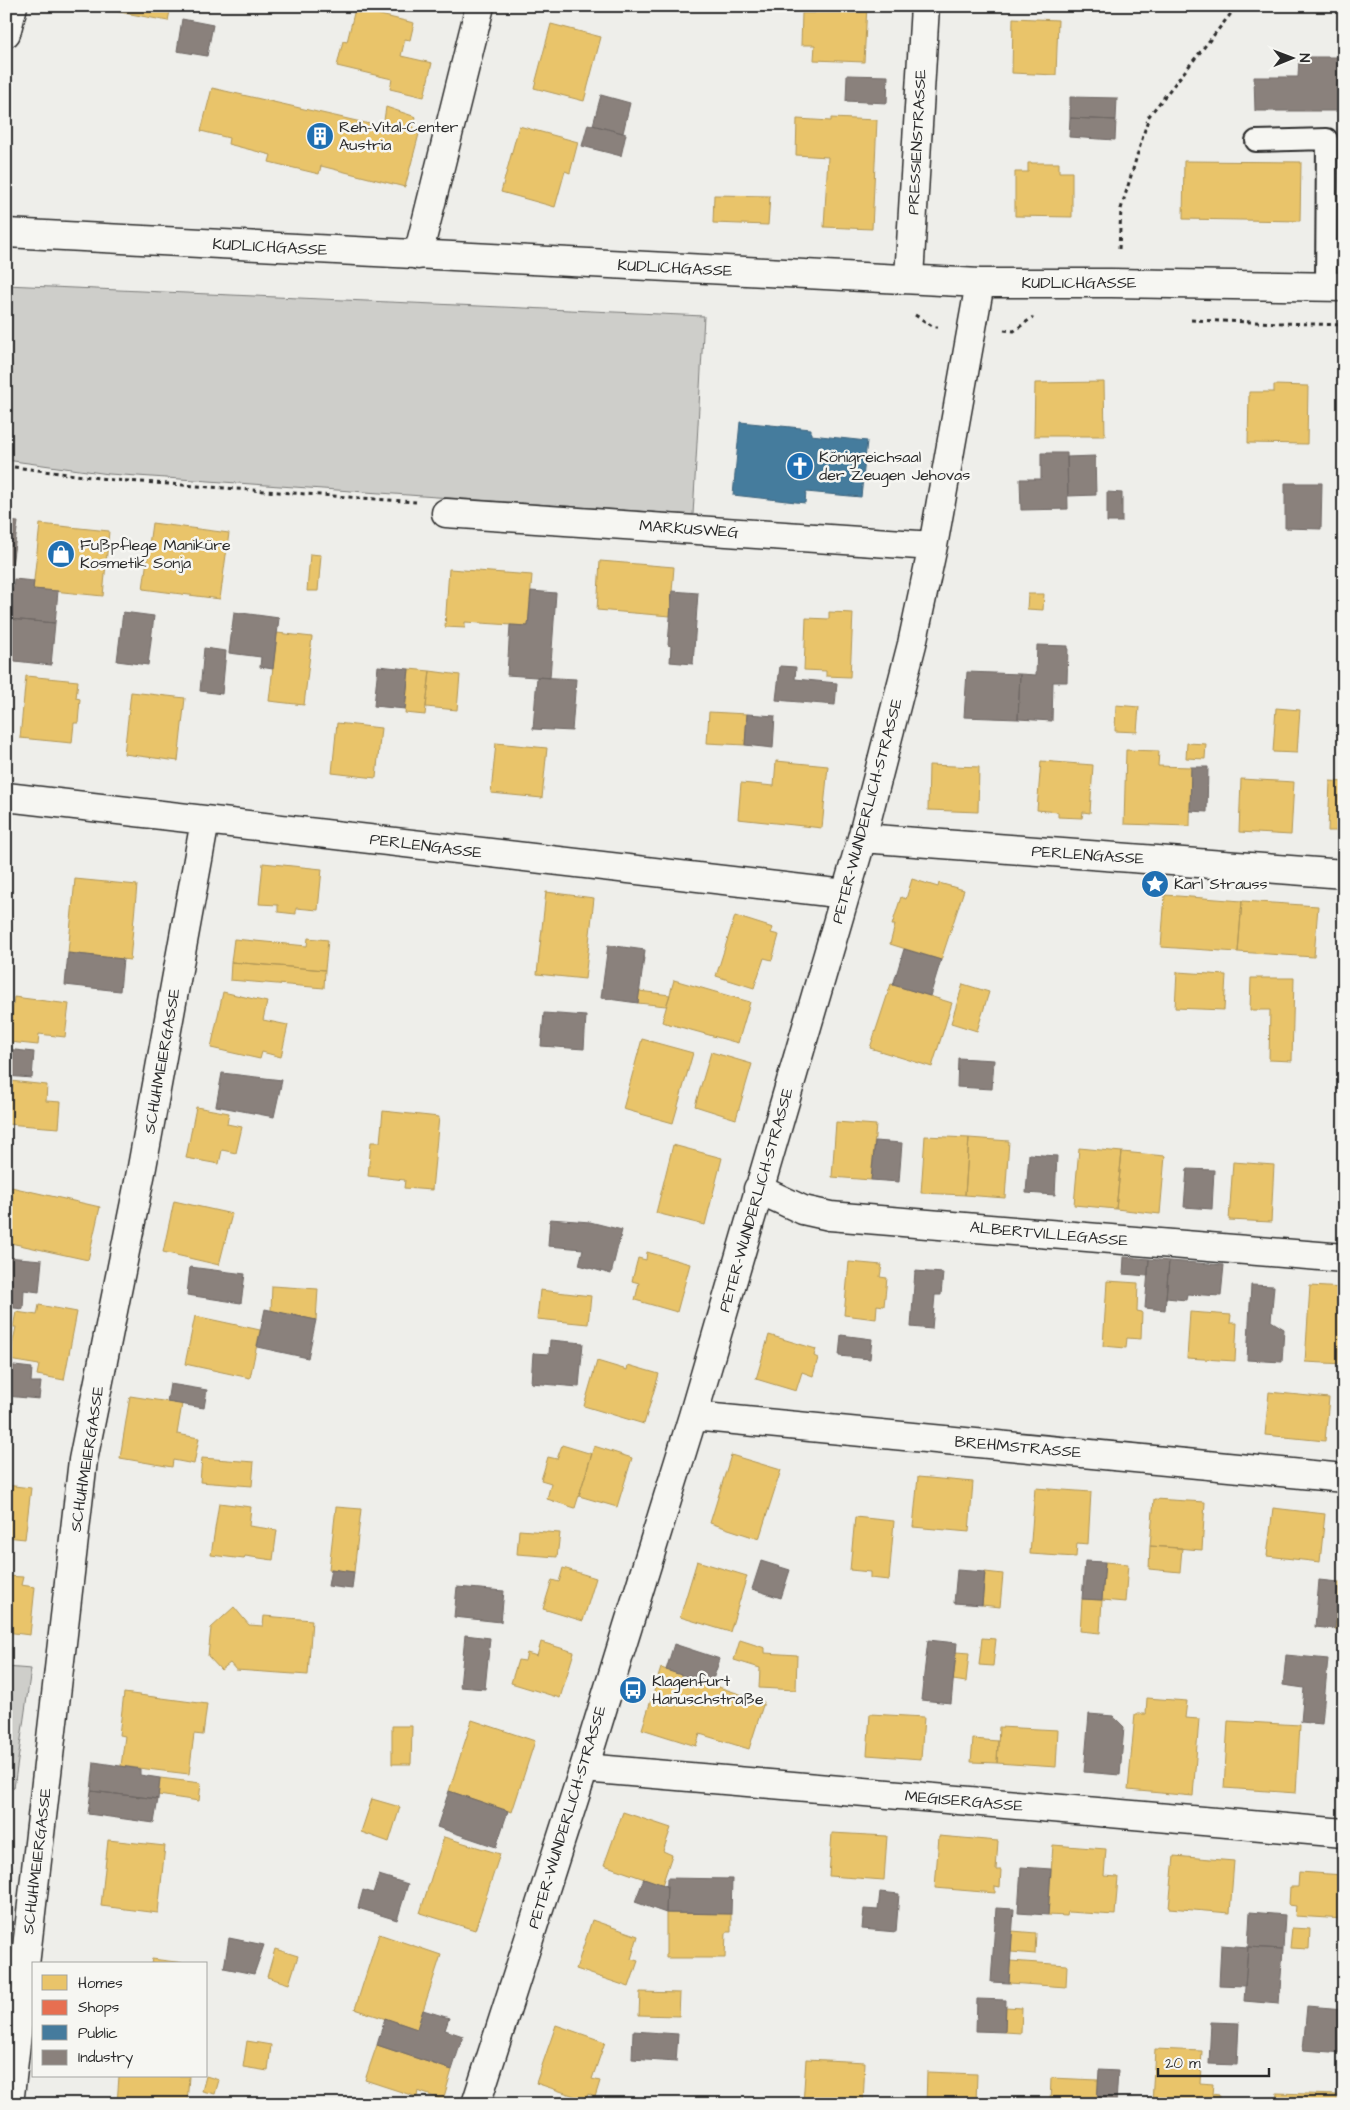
<svg xmlns="http://www.w3.org/2000/svg" width="1350" height="2110" viewBox="0 0 1350 2110" font-family="'Architects Daughter',sans-serif">
	<style>
		.green { fill: #cececa; stroke: #7c7c7a }
		.homes { fill: #e9c46a; stroke: #b09657 }
		.shops { fill: #e76f51; stroke: #af5b46 }
		.public { fill: #457b9d; stroke: #3d637b }
		.industry { fill: #8a817c; stroke: #6e6764 }
		.lines { fill: none; stroke-linecap: round; stroke-linejoin: round }
		.lane-casing { stroke: #2b2b2b; stroke-width: 24 }
		.street-casing { stroke: #2b2b2b; stroke-width: 31 }
		.path { stroke: #2b2b2b; stroke-width: 3; stroke-dasharray: 4 4; stroke-linecap: butt }
		.lane { stroke: #f6f6f2; stroke-width: 20 }
		.street { stroke: #f6f6f2; stroke-width: 28 }
		.labels { text-anchor: middle; dominant-baseline: central; stroke-width: 5; stroke-linejoin: round; paint-order: stroke }
		.poi-label { font-size: 16px; fill: #2b2b2b; stroke: #f6f6f2; text-anchor: start }
		.street-label { font-size: 16px; fill: #2b2b2b; stroke: #f6f6f2 }
	</style>
	<rect width="100%" height="100%" fill="#eeeeea"/>
	<filter id="ink" filterUnits="userSpaceOnUse"><feTurbulence type="fractalNoise" baseFrequency=".02" numOctaves="2"/><feDisplacementMap in="SourceGraphic" scale="10" xChannelSelector="R" yChannelSelector="G"/><feConvolveMatrix kernelMatrix="1 2 1 2 8 2 1 2 1" color-interpolation-filters="sRGB"/></filter>
	<g filter="url(#ink)">
		<path class="green" d="M6 285 704 316 693 515 109 474 6 460Z
			M6 1667 31 1669 14 1788 6 1787Z"/>
		<path class="homes" d="M105 6H171L168 21 104 9Z
			M727 6H743L729 12Z
			M816 6H867L864 62 814 60 815 45H801L802 13H815Z
			M355 9 414 23 410 40 405 39 401 56 432 63 424 97 390 89 392 79 337 66 343 41 347 42Z
			M1013 18 1058 20 1056 75 1012 73Z
			M551 24 601 37 584 101 534 88Z
			M212 88 383 127 386 107 416 117 412 131 419 134 405 187 321 166 319 174 269 162 271 155 228 144 229 138 201 131Z
			M831 118 877 120 872 229 824 227 828 157 796 155 797 119 831 121Z
			M519 126 578 142 570 173 565 171 555 207 501 192Z
			M1184 161 1301 162 1300 221 1183 219Z
			M1028 163H1059V172H1072V217L1015 216V172H1028Z
			M714 195 770 196 768 225 713 223Z
			M1104 382 1105 436H1034L1035 383Z
			M1274 385 1308 386 1307 444 1248 443 1249 392H1274Z
			M152 523 229 533 220 599 143 589Z
			M40 524 109 531 103 596 33 589Z
			M310 554 321 555 318 591H307Z
			M600 561 674 567 670 616 597 610Z
			M449 569 532 575 528 626 465 622V628L445 627Z
			M1028 594H1044L1043 610 1027 609Z
			M829 612 853 613 850 677 826 676V671L804 670 806 618 829 619Z
			M277 633 312 637 304 705 269 701Z
			M409 669 430 671 425 715 405 713Z
			M430 671 460 675 457 710 426 707Z
			M26 676 78 681 76 698 80 699 78 723H74L72 743 20 738Z
			M131 692 185 698 178 761 124 754Z
			M1116 705 1139 707 1137 732 1115 731Z
			M1276 708 1300 710 1297 753 1273 752Z
			M709 712 747 714 745 745 707 743Z
			M337 723 381 728 376 778 332 773Z
			M496 743 547 748 542 798 491 793Z
			M1187 743 1206 744 1205 759 1186 758Z
			M1126 750 1159 751 1158 766 1191 767 1190 826 1124 824Z
			M776 761 828 766 822 828 738 819 741 783 774 786Z
			M1041 761 1093 765 1090 813 1083 812 1082 818 1058 817V812L1037 810Z
			M929 765 979 767 978 812 928 810Z
			M1241 779 1294 782 1291 835 1239 832Z
			M1330 781 1344 782V831H1328Z
			M263 863 322 869 318 910 296 908V914L278 912V905L259 904Z
			M75 879 137 885 130 960 68 953Z
			M912 879 938 887 939 883 964 890 941 960 890 944 895 925H892L901 897 906 899Z
			M546 892 594 898 585 979 537 974Z
			M1165 895 1242 901 1238 952 1161 947Z
			M1242 901 1318 906 1314 957 1238 952Z
			M6 909H9L6 937Z
			M735 916 773 928 771 933 779 935 772 960 764 958 754 988 716 976Z
			M308 938 328 940 325 970 231 962 234 939 307 946Z
			M231 962 325 970 324 988 230 980Z
			M1177 972 1226 975 1224 1010 1175 1008Z
			M1251 978H1294L1292 1061 1269 1060 1270 1010H1250Z
			M674 980 750 1002 738 1043 662 1022Z
			M891 984 952 1003 932 1067 870 1048Z
			M963 984 989 992 977 1031 951 1023Z
			M639 991 670 995 666 1006 638 1003Z
			M223 992 267 1002 263 1020 288 1025 281 1057 262 1052 260 1059 211 1048Z
			M14 997 69 1004 65 1037 39 1034 38 1045 9 1042Z
			M642 1039 693 1053 673 1123 623 1109Z
			M711 1052 752 1064 736 1119 695 1106Z
			M10 1081 47 1085 46 1101 61 1102 59 1128 6 1124Z
			M196 1107 229 1113 227 1124 242 1127 236 1153 222 1150 219 1164 186 1158Z
			M383 1111 439 1117 432 1190 404 1188 405 1180 368 1176 371 1142H380Z
			M836 1122 876 1125 871 1180 832 1177Z
			M925 1136 969 1138 965 1195 921 1193Z
			M969 1138 1009 1141 1005 1198 965 1195Z
			M673 1145 722 1158 705 1225 656 1213Z
			M1079 1148 1122 1152 1116 1209 1074 1205Z
			M1122 1152 1165 1156 1160 1214 1116 1209Z
			M1233 1162 1274 1165 1271 1222 1229 1220Z
			M11 1187 100 1207 88 1260 6 1242V1196L9 1197Z
			M174 1201 232 1214 219 1265 163 1252Z
			M647 1252 690 1264 677 1312 635 1300 639 1283 632 1281 638 1258 646 1260Z
			M849 1262 882 1265 880 1277 887 1278 884 1306 877 1305 876 1319 844 1315Z
			M1107 1281 1138 1283 1137 1311 1142 1312 1141 1339 1127 1338 1126 1348 1103 1346Z
			M272 1286 318 1289 316 1320 271 1311Z
			M1310 1286 1344 1288V1364L1305 1362Z
			M540 1290 591 1296 588 1324 537 1319Z
			M39 1305 77 1312 64 1380 37 1375 39 1365 9 1360 16 1327H13L16 1312 37 1315Z
			M1190 1312 1231 1315 1230 1323H1237L1235 1361 1187 1358Z
			M195 1316 260 1330 250 1378 185 1364Z
			M769 1335 816 1349 814 1356 818 1358 813 1376 802 1372 796 1391 756 1379Z
			M597 1361 627 1370 628 1365 659 1374 644 1424 584 1406Z
			M1269 1392 1329 1398 1325 1441 1265 1435Z
			M130 1396 182 1404 177 1434 199 1438 194 1464 173 1460 172 1467 120 1458Z
			M562 1445 592 1454 575 1508 547 1499 551 1483 541 1480 548 1457 557 1459Z
			M594 1446 632 1458 617 1507 579 1496Z
			M731 1455 781 1470 759 1539 710 1523Z
			M202 1458 254 1462 252 1486 200 1482Z
			M918 1477 973 1482 969 1532 913 1527Z
			M6 1485 31 1488 25 1539 6 1537Z
			M1035 1488 1091 1492 1088 1544 1077 1543 1076 1557 1030 1554Z
			M1154 1499 1205 1502 1202 1550 1150 1546Z
			M219 1503 251 1507 249 1526 277 1530 273 1560 245 1556 244 1559 211 1555Z
			M336 1507 361 1509 354 1572 329 1569Z
			M1273 1508 1325 1514 1320 1562 1267 1556Z
			M855 1517 894 1521 889 1580 870 1578V1572L850 1570Z
			M519 1530 560 1533 557 1557 517 1554Z
			M1150 1546 1182 1548 1180 1572 1149 1569Z
			M697 1561 747 1576 730 1632 680 1617Z
			M1105 1562 1128 1564 1125 1602 1102 1600Z
			M563 1568 596 1578 583 1621 543 1609 552 1580 559 1582Z
			M985 1572 1003 1574 1000 1607 982 1605Z
			M6 1576 23 1577 21 1585 35 1587 30 1635 6 1632Z
			M1338 1582H1344V1630L1335 1629Z
			M1082 1599 1102 1600 1100 1633 1080 1631Z
			M234 1607 249 1625 263 1626 264 1616 312 1620 308 1675 236 1670 230 1663 221 1670 208 1656 211 1628Z
			M982 1638 996 1639 993 1666 979 1665Z
			M740 1640 765 1648V1653L797 1655 796 1690 759 1688 760 1668 734 1660Z
			M541 1642 574 1652 560 1698 511 1683 518 1660 525 1661 527 1653 537 1656Z
			M956 1652 969 1653 966 1682 953 1680Z
			M661 1668 764 1702 749 1749 700 1734 696 1746 642 1729Z
			M124 1693 207 1704 203 1735 194 1734 189 1774 121 1766 125 1736 119 1735Z
			M1147 1698 1187 1701 1185 1718 1199 1719 1193 1796 1128 1790 1135 1714H1146Z
			M870 1714 924 1717 921 1759 867 1755Z
			M472 1720 535 1741 512 1812 449 1791Z
			M1228 1721 1300 1725 1296 1793 1224 1788Z
			M392 1726H412L411 1764H392Z
			M999 1727 1058 1730 1056 1767 997 1763Z
			M973 1739 998 1741 997 1763 971 1762Z
			M160 1778 201 1783 199 1801 158 1795Z
			M372 1799 400 1807 389 1842 361 1832Z
			M623 1812 671 1828 663 1851 672 1855 662 1885 604 1865Z
			M832 1833 887 1836 884 1880 829 1876Z
			M939 1836 998 1841 996 1870H1001L1000 1887 995 1886V1893L935 1888Z
			M444 1837 500 1854 475 1930 420 1913Z
			M108 1840 165 1846 158 1913 101 1906Z
			M1053 1845 1106 1849 1104 1876 1118 1877 1115 1915 1068 1912 1067 1916 1048 1915Z
			M1174 1856 1234 1861 1230 1913 1169 1908Z
			M1299 1872 1344 1875V1919L1295 1916 1296 1906 1289 1905 1290 1887H1298Z
			M666 1913 731 1914V1932H726L725 1958H666Z
			M592 1920 638 1936 631 1959 638 1961 629 1987 576 1969Z
			M1292 1928 1310 1929 1309 1949 1290 1948Z
			M1012 1931 1036 1933 1035 1954 1011 1952Z
			M379 1934 441 1955 417 2029 355 2009Z
			M275 1949 298 1956 289 1984 267 1977Z
			M152 1959 192 1964H151Z
			M1010 1961 1067 1965 1066 1987 1009 1983Z
			M640 1992 680 1993 679 2016 639 2015Z
			M1006 2007 1022 2008 1021 2033 1005 2032Z
			M556 2025 605 2042 592 2079 600 2081 595 2097 588 2094 586 2100 536 2083Z
			M247 2041 271 2045 268 2071 243 2067Z
			M377 2045 452 2070 443 2100 418 2091 417 2097 365 2080Z
			M1155 2049 1202 2051 1200 2083 1213 2084 1212 2094 1219 2095V2104H1152Z
			M806 2059 865 2062 863 2104H803Z
			M927 2072 977 2074 976 2104H926Z
			M119 2076H189L187 2104H117Z
			M206 2076 219 2080 215 2094 202 2091Z
			M1051 2078 1098 2080 1097 2104H1050Z
			M1277 2093 1337 2095V2104H1276Z"/>
		<path class="shops" d="M6 1701 10 1702 6 1736Z"/>
		<path class="public" d="M740 422 811 429V435L867 441 861 497 806 492 805 503 733 495Z"/>
		<path class="industry" d="M343 6H376L374 14Z
			M182 19 213 25 207 56 177 51Z
			M1299 57H1338V111H1255L1254 77H1298Z
			M847 75 888 76 887 103 846 101Z
			M601 95 630 103 623 133 593 125Z
			M1070 97 1117 98 1116 120 1070 118Z
			M1070 118 1116 120 1115 140 1069 137Z
			M588 124 626 134 621 156 582 146Z
			M1041 453H1067L1068 509 1021 510 1020 479H1041Z
			M1095 456 1096 495 1068 496 1067 457Z
			M1285 483H1322L1321 529 1285 528Z
			M1107 492 1122 493V522H1107Z
			M6 521 18 522 12 565 6 564Z
			M14 579 34 581 33 589 58 591 55 623 9 619Z
			M531 591 556 593 550 678 507 675 510 625 528 626Z
			M672 591 698 593 693 664 670 662 671 646 668 645Z
			M123 612 154 616 148 665 117 661Z
			M234 612 279 618 273 669 260 667 261 657 229 653Z
			M9 619 55 623 51 665 6 660Z
			M1037 645 1068 646 1067 682H1053L1052 721 1018 719 1020 674 1036 675Z
			M204 648 226 651 222 694 200 691Z
			M378 666 409 669 405 709 374 706Z
			M780 666 796 667 795 679 837 683 835 705 776 700Z
			M967 672 1020 674 1018 719 964 717Z
			M537 677 576 679 572 731 533 729Z
			M747 714 775 716 773 748 745 745Z
			M1191 767H1208L1207 812 1190 811Z
			M608 945 645 950 638 1003 601 998Z
			M904 949 941 960 930 996 893 985Z
			M68 953 123 959 120 991 65 985Z
			M544 1013 586 1016 584 1049 541 1046Z
			M6 1049 34 1052 32 1078 6 1076Z
			M958 1058 994 1060 992 1089 957 1087Z
			M222 1073 282 1080 274 1117 216 1106Z
			M875 1141 902 1143 899 1182 871 1180Z
			M1029 1154 1057 1156 1055 1195 1026 1193Z
			M1187 1169 1214 1170 1212 1209 1184 1207Z
			M550 1219 590 1222 622 1230 611 1274 579 1265 583 1249 548 1246Z
			M6 1257 42 1260 39 1292 24 1290 23 1309 6 1307Z
			M1124 1257 1149 1259 1148 1276 1123 1274Z
			M1149 1259 1169 1261 1165 1310 1145 1308Z
			M1169 1261 1224 1265 1221 1296 1187 1294 1186 1300 1166 1298Z
			M190 1267 245 1274 241 1303 187 1295Z
			M915 1271 943 1273 941 1295H935L932 1329 911 1327Z
			M1251 1285 1274 1286 1271 1321 1284 1329 1282 1362 1247 1360Z
			M265 1309 316 1320 308 1358 257 1347Z
			M841 1335 872 1339 870 1359 839 1356Z
			M550 1340 583 1343 579 1387 531 1383 533 1353 549 1354Z
			M6 1365 32 1368 31 1382H41L39 1399 6 1396Z
			M170 1384 207 1390 204 1408 167 1402Z
			M6 1537H9L8 1558H6Z
			M761 1561 790 1570 781 1598 752 1589Z
			M1085 1561 1105 1562 1102 1600 1082 1599Z
			M331 1569 354 1572 352 1589 328 1586Z
			M957 1570 985 1572 982 1605 954 1603Z
			M1319 1580 1338 1582 1335 1629 1315 1627Z
			M457 1587 504 1591 501 1622 454 1617Z
			M465 1635 490 1638 485 1689 460 1687Z
			M928 1640 957 1643 951 1703 921 1700Z
			M674 1644 720 1659 711 1685 666 1670Z
			M1286 1655 1328 1659 1322 1724 1301 1722 1304 1688 1283 1685Z
			M1089 1714 1113 1716 1124 1727 1120 1775 1084 1772Z
			M94 1762 140 1769V1775L160 1778 158 1799 91 1791Z
			M91 1791 158 1799 154 1823 88 1814Z
			M449 1791 508 1811 496 1847 437 1827Z
			M1021 1867 1051 1869 1048 1915 1018 1913Z
			M379 1875 408 1884 397 1920 358 1908 363 1890 373 1893Z
			M644 1878 667 1886 666 1913 635 1902Z
			M667 1878 732 1879 731 1914 666 1913Z
			M880 1892 899 1894 896 1932 862 1929 864 1909 878 1910Z
			M996 1908 1014 1909 1009 1983 991 1982Z
			M1250 1912 1285 1915 1283 1949 1248 1947Z
			M229 1938 264 1945 254 1974 224 1968Z
			M1221 1945 1248 1947 1245 1986 1219 1985Z
			M1248 1947 1283 1949 1279 2004 1244 2001Z
			M977 1999 1006 2000 1005 2032 976 2031Z
			M1307 2006 1344 2009V2053L1303 2050Z
			M423 2010 449 2018 445 2030 463 2036 452 2070 377 2045 385 2018 417 2029Z
			M1211 2022 1239 2023 1237 2065 1209 2064Z
			M633 2031 678 2034 676 2062 632 2059Z
			M1099 2070 1118 2071 1116 2104H1097Z"/>
		<g class="lines">
			<g class="lane-casing">
				<path id="lane" d="M1256 141 1327 139 1326 287"/>
			</g>
			<g class="street-casing">
				<path id="street" d="M6 33 13 6
					M6 233 980 283H1111L1344 287
					M418 255 480 6
					M909 278 925 6
					M446 513 933 546
					M6 797 845 894
					M862 838 1344 874
					M758 1189 803 1210 830 1216 1344 1258
					M693 1416 1344 1478
					M584 1768 1344 1833
					M9 2104 83 1460 142 1167 205 821
					M476 2104 584 1768 693 1416 862 838 912 644 933 546 980 283"/>
			</g>
			<path class="path" d="M1119 249 1121 209 1149 116 1237 6
				M915 315 934 327H938
				M1191 320 1344 325
				M1004 330 1014 331 1033 317
				M6 466 114 480 416 502"/>
			<use href="#lane" class="lane"/>
			<use href="#street" class="street"/>
		</g>
	</g>
	<defs>
		<g id="building-disc" transform="scale(1.4375)"><circle r="9.5" fill="#1f6fb2" stroke="#f6f6f2"/><path d="M-4-6H4V6H1V3H-1V6H-4ZM-2.5-4.3h1.7v1.8h-1.7ZM.8-4.3h1.7v1.8H.8ZM-2.5-1h1.7V.8h-1.7ZM.8-1h1.7V.8H.8Z" fill="#fff"/></g>
		<g id="church-disc" transform="scale(1.4375)"><circle r="9.5" fill="#1f6fb2" stroke="#f6f6f2"/><path d="M-1.2-6h2.4v3.5h3.3v2.4h-3.3V6h-2.4V-.1h-3.3v-2.4h3.3Z" fill="#fff"/></g>
		<g id="shop-disc" transform="scale(1.4375)"><circle r="9.5" fill="#1f6fb2" stroke="#f6f6f2"/><path d="M-5-2.5h2.3a2.7 3.5 0 0 1 5.4 0H5L5.5 6h-11ZM-1.5-2.5h3a1.5 2.3 0 0 0-3 0Z" fill="#fff"/></g>
		<g id="sight-disc" transform="scale(1.4375)"><circle r="9.5" fill="#1f6fb2" stroke="#f6f6f2"/><path d="M0-6L1.8-2.2L6-1.7L2.9 1.2L3.7 5.4L0 3.3L-3.7 5.4L-2.9 1.2L-6-1.7L-1.8-2.2Z" fill="#fff"/></g>
		<g id="bus-disc" transform="scale(1.4375)"><circle r="9.5" fill="#1f6fb2" stroke="#f6f6f2"/><path d="M-5-6H5V4H4V6H2V4H-2V6H-4V4H-5ZM-3.5-4V0h7V-4ZM-3.5 1.2v1.5H-2V1.2ZM2 1.2v1.5H3.5V1.2Z" fill="#fff"/></g>
	</defs>
	<g fill-rule="evenodd">
		<use href="#building-disc" x="320" y="136"/>
		<use href="#church-disc" x="800" y="466"/>
		<use href="#shop-disc" x="61" y="554"/>
		<use href="#sight-disc" x="1155" y="884"/>
		<use href="#bus-disc" x="633" y="1690"/>
	</g>
	<g class="labels">
		<g class="poi-label">
			<text x="339" y="127">Reh-Vital-Center<tspan x="339" dy="18">Austria</tspan></text>
			<text x="819" y="457">Königreichsaal<tspan x="819" dy="18">der Zeugen Jehovas</tspan></text>
			<text x="80" y="545">Fußpflege Maniküre<tspan x="80" dy="18">Kosmetik Sonja</tspan></text>
			<text x="1174" y="884">Karl Strauss</text>
			<text x="652" y="1681">Klagenfurt<tspan x="652" dy="18">Hanuschstraße</tspan></text>
		</g>
		<g class="street-label">
			<text transform="translate(917 142) rotate(-87)">PRESSIENSTRASSE</text>
			<text transform="translate(270 247) rotate(3)">KUDLICHGASSE</text>
			<text transform="translate(675 268) rotate(3)">KUDLICHGASSE</text>
			<text x="1079" y="283">KUDLICHGASSE</text>
			<text transform="translate(689 529) rotate(4)">MARKUSWEG</text>
			<text transform="translate(867 811) rotate(-75)">PETER-WUNDERLICH-STRASSE</text>
			<text transform="translate(426 846) rotate(7)">PERLENGASSE</text>
			<text transform="translate(1088 855) rotate(4)">PERLENGASSE</text>
			<text transform="translate(162 1061) rotate(-80)">SCHUHMEIERGASSE</text>
			<text transform="translate(756 1200) rotate(-74)">PETER-WUNDERLICH-STRASSE</text>
			<text transform="translate(1049 1234) rotate(5)">ALBERTVILLEGASSE</text>
			<text transform="translate(1018 1447) rotate(5)">BREHMSTRASSE</text>
			<text transform="translate(87 1459) rotate(-81)">SCHUHMEIERGASSE</text>
			<text transform="translate(964 1801) rotate(5)">MEGISERGASSE</text>
			<text transform="translate(567 1817) rotate(-73)">PETER-WUNDERLICH-STRASSE</text>
			<text transform="translate(37 1861) rotate(-83)">SCHUHMEIERGASSE</text>
		</g>
	</g>
	<rect width="1350" height="2110" fill="none" stroke="#f6f6f2" stroke-width="25"/>
	<rect x="12" y="12" width="1325" height="2085" fill="none" stroke="#2b2b2b" stroke-width="2" filter="url(#ink)"/>
	<rect x="32" y="1962" width="175" height="115" fill="#f6f6f2" stroke="#a5a5a2"/>
	<rect x="42" y="1975" width="25" height="15" fill="#e9c46a" stroke="#a5a5a2"/>
	<text x="78" y="1988" font-size="15" fill="#2b2b2b">Homes</text>
	<rect x="42" y="2000" width="25" height="15" fill="#e76f51" stroke="#a5a5a2"/>
	<text x="78" y="2012" font-size="15" fill="#2b2b2b">Shops</text>
	<rect x="42" y="2025" width="25" height="15" fill="#457b9d" stroke="#a5a5a2"/>
	<text x="78" y="2038" font-size="15" fill="#2b2b2b">Public</text>
	<rect x="42" y="2050" width="25" height="15" fill="#8a817c" stroke="#a5a5a2"/>
	<text x="78" y="2062" font-size="15" fill="#2b2b2b">Industry</text>
	<g transform="translate(1292 58) rotate(89)" stroke="#f6f6f2" stroke-width="4" paint-order="stroke">
	<path d="M0-4L9 19L0 12L-9 19Z" fill="#2b2b2b"/>
	<text y="-8" font-size="14" font-weight="bold" text-anchor="middle" fill="#2b2b2b">N</text>
	</g>
	<path d="M1158 2068v8h111v-8" fill="none" stroke="#2b2b2b" stroke-width="2.5"/>
	<text x="1165" y="2068" font-size="15" fill="#2b2b2b" stroke="#f6f6f2" stroke-width="4" paint-order="stroke">20 m</text>
</svg>
